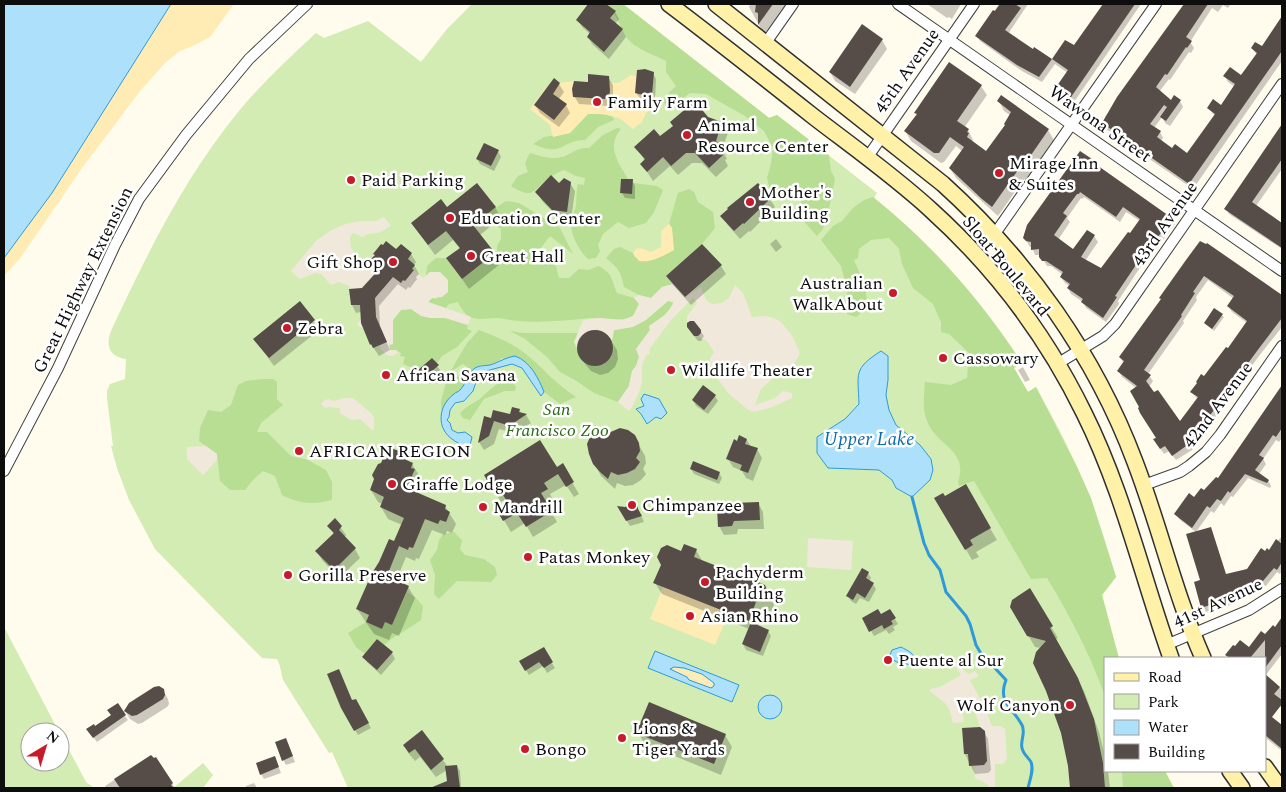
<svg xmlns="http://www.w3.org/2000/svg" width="1286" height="792" viewBox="0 0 1286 792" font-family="Spectral,serif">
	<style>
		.green { fill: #d3ecb4 }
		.forest { fill: #b7de92 }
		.sand { fill: #ffecb5 }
		.plaza { fill: #f0e9db }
		.water { fill: #ade1fb; stroke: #2f9ad7; fill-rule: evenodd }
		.shadow { fill: #0003; fill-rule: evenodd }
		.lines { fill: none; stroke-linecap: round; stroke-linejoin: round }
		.stream { stroke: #2f9ad7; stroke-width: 3 }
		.building { fill: #564d48; fill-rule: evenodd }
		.street-casing { stroke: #404040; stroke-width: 12 }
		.secondary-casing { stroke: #2f2f2f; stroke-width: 18 }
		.street { stroke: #fff; stroke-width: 10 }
		.secondary { stroke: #fff2a8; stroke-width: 15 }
		.poi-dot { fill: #c71b29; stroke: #fff; stroke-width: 2 }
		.labels { text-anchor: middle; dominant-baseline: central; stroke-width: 5; stroke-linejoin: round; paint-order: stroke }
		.street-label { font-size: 18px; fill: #0d0d0d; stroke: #fff }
		.poi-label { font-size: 18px; fill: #0d0d0d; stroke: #fff; text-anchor: start }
		.park-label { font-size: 18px; font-style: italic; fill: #2c6918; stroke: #fff }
		.water-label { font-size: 19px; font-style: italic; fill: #0d6aa8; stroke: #fff }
	</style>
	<rect width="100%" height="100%" fill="#fffbed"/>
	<path class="green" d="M472 4H623L769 118 777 115 877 193 874 198C932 245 981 300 1022 363L1014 368 1028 392 1036 387C1056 423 1075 459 1090 497 1100 523 1108 550 1116 577L1102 595 1118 658H1105V771H1163L1173 788H348L332 752 329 753 283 680C281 672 281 667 277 659L262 658 155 549 129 500 117 468 111 446H113L107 398V391L110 384 125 379 126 359C110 357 105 346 111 331 147 254 184 178 239 111 262 83 289 58 316 33L324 38 368 21 421 62 447 29Z
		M4 627 59 732H30V762H60V733L86 782 94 788H4Z
		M203 763 213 775 203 788H173Z"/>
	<path class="forest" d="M606 4H623L769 118 777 115 829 155 831 171 835 179 828 214 823 229 817 236 798 215V212L802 208 800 195C789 193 780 194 770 190L767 178 771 164 773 148 764 131 745 116 706 94 690 93 669 108 661 100 676 86 666 72V61C653 54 632 48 625 35 621 28 618 20 614 13L615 11Z
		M601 113 613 117 614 120 598 127 585 140C560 140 565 158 533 144L544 137 570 133 588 114Z
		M617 128 621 129C606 147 618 162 628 179H621L620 193H632L633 183 657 186 663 190 654 212 646 223 629 228 618 222 603 234 598 245 600 251 596 258 588 259C579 251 569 232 571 220 572 214 576 210 576 204 577 196 576 193 578 184L584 185 585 178 576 176 564 170C559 172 554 174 550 177 532 191 534 200 511 186L518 176 528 172 525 163 530 153C540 156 552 160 562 157 574 154 573 148 589 148L603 135Z
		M689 189 694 192 698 202 713 212 715 228 702 244 666 276 673 284 662 287 651 298 639 295 624 287C621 271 618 268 606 258L614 249 620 247 633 253 635 258 655 259 673 250 672 228 669 224 678 193Z
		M873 197C932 244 981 300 1022 363L1014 368 1028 392 1036 387 1077 467 1091 498 1116 577 1102 595 1119 658H1105V696C1090 654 1070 616 1047 578L1031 579 974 481 959 486 958 482C969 449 937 447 927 421 922 409 924 395 925 382L951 385 967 378 969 353 949 334 941 332V322L933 304 913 288 902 264 899 249 889 238 871 240 859 249 858 258 854 260C861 276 868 290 867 308L856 317 847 314V289L841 266 821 240 833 226 842 221 853 208 864 200Z
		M506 201 519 203 560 228 573 254 550 236 537 253 556 266 559 278H569L579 269 589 270 598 266C613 273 611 279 617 293L634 298 639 304 633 316C615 323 609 317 592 318 568 320 543 323 519 321 511 321 504 318 496 318 488 318 481 320 473 318 466 316 461 309 458 302L449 304 446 308 428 302 432 298 437 299 426 275 427 266 436 258H446L462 279 487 259 495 260 497 256V246L501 239V229L491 223 488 213Z
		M668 301 673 302C670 312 659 320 649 326L650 330 636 349 639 357 636 366 632 371 629 386 618 402 594 393 575 380 560 372 547 357 525 339 510 331 523 333H579L574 342 579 355 585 363 594 366 603 365 611 358 614 349 612 340 614 330C639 328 650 316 668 301Z
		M411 309C426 319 428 316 445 318 452 319 461 323 468 325L467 329 472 331 457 347 442 356 437 363 432 358 418 370 403 364 405 357 400 356 401 353 396 350H390L389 345 393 320 401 310Z
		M479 330C494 336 508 341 522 351 541 365 555 384 576 397L560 404 544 392 533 371 502 358 498 362 488 365H481L473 370 460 391 453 395 441 412V401L447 379 459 376 467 367 463 364 450 372 467 343Z
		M262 379H273L277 382V399L283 405 261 423 257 432H267L291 456 308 460 326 470 332 482V500C313 505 300 504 282 495L275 476 263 471 253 480 245 490H230L220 481 217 454 199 441 200 428 208 410 221 412 231 405 238 385 246 381Z
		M504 380 512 381 516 387 515 391H505L484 399 470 420 463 418 460 414C465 406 475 403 482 397 489 390 495 385 504 380Z
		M454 532 462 540 460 549 465 555 484 559 495 567 497 575 491 582 457 581 439 599 434 594 435 575 430 560 437 550 439 540 443 534Z
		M407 592 415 597 423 606 421 620C409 629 395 635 384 645L377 639 365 654 356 647 348 633 366 622 382 629 385 622 392 625Z
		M1122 771H1165L1174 788H1123Z"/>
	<path class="sand" d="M171 4H234L210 37 195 45 180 51 165 63 141 90 82 168 21 257 4 276V258L52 193Z
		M645 69 654 72 652 94 661 100 646 113 642 122 633 129C629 126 626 123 622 120 612 114 600 114 588 114L570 133 553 137 550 125 530 109 546 88 550 87 555 90 560 83 574 81 619 83 631 75 636 76 637 70Z
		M669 224 672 228 674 250C663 256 651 263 639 261L633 253C637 245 643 249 651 252L661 247V231Z
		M663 587 729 613 715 645 650 619Z
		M674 667C689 671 702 671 714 683V686L711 688C697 682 682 678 670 669Z"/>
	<path class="plaza" d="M384 217 391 226 378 233 368 234 362 237 354 233 351 235 350 240 351 248 356 255 361 260 371 259 381 267 375 273 393 277 405 281 414 270 423 278 430 272H440L448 280V292L442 297 432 298 428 302 471 317 468 325 445 318H430L421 316 411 309 401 310 393 320V344L389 345 390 350H396L398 353 392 356 387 355 380 348V345L386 342 379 325 363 328 357 325 361 319 376 318 372 284 368 281 362 288 350 289 349 286 339 282 331 285 321 274 315 273 300 279 291 271 316 241 330 231 345 224 361 221H376Z
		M673 284 685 297 701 287 706 300 712 304 722 303 729 298 735 285 743 293 752 317 765 316 774 318 781 322 793 337 800 354 792 366 772 376 770 381 761 389 755 405 775 398 783 391 792 393V398L772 407 754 412 747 409 729 394 711 370 710 359 714 352 707 341 698 336 701 333V329L694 321H690L687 323V316L697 303 693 298 671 320 653 344 649 350 650 354 646 355 642 365V383L639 392 631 409 629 411 618 402 629 386 632 371 636 366 639 357 636 349 650 330 649 326 665 315 673 305V302L668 301 646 320 633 327 614 330 612 340 606 333 597 329 588 331 580 337 577 346 574 342 583 320 599 318 623 320 633 316 639 304 634 298 639 295 651 298 662 287Z
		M345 398H353L371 413 374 418V429L372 430 360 419 351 420 340 413V408L328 407 325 408 321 404 325 400 329 399 334 401Z
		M206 446 217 454V460L203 475 187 459V447Z
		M808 538 853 541 851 570 807 567Z
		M955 658 965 672 969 674 975 671 979 676 970 680 984 706 992 726H1001L1005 729 1007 759 1003 764H995V788H989L988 785 982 781 975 779 974 766 984 765 987 761 985 731 980 727 973 706 962 712 964 722 953 723 950 711 946 704 930 691V689L940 687 961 675 952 661Z"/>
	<path class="water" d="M4 4H171L52 193 4 258Z
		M881 351 888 356V380L886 395 889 410 896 425 920 445 931 459 933 470 930 480 912 497 896 488 892 480 879 470 828 468 817 453V437L845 419 859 404C858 373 853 369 881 351Z
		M515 356C530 361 539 379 544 392L541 396 522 368 512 364 479 373 473 391 464 401 455 403 450 410 449 417 447 420 450 423 452 430 458 433 465 432 472 437 469 450C460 443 448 440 443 428 438 416 443 402 454 394 456 392 458 392 460 390 466 384 468 373 475 368 481 365 484 366 490 365 500 362 504 358 515 356Z
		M644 394 659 399 667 413 661 419 656 417 647 424 641 414 636 409 644 406 641 399Z
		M901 647C908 651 916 653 914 663L911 665C901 662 895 665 890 655L892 650Z
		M655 651 739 685 732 702 648 668ZM674 667 684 668 702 674 714 683V686L711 688 689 680 687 677 670 669Z
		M758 707a12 12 0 1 1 24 0a12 12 0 1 1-24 0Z"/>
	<path class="shadow" d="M590 4H603L615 12 619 19 615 24 622 29 626 37 609 59 592 44 588 37 590 34 582 27 578 20Z
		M750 4H794L768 41 749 7Z
		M927 4H961L952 19 949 17 947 18Z
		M999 4H1028L1008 34 1033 51 1035 49 1052 60 1065 41 1074 47 1105 4H1141L1072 105 1059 96 1055 90 1068 73 1055 64 1042 82 1022 71 980 41 977 36Z
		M1185 4H1231L1228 8 1223 5 1218 12 1212 8 1190 42 1194 48 1191 53 1189 52 1170 80 1169 79 1159 92 1172 102 1180 101 1183 107 1170 126 1165 123 1162 117 1154 128 1160 132 1163 138 1161 141 1173 150 1187 155 1215 116 1208 108 1221 107 1235 87 1228 82 1225 76 1242 77 1257 55 1252 48H1262L1282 19V61L1193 189 1106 129 1103 123 1106 118 1105 117Z
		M882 40 887 49 855 94 835 81 830 72Z
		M653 73 656 79 655 100 640 98 636 93Z
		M608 77 613 85V103H610L609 106 579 104 574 96 589 84Z
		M554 80 559 84 564 92 559 99 566 105 570 113 559 127 540 113 535 105Z
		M981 86 987 95 964 128 968 130 973 140 972 141 987 153 1006 126 1011 116 1004 111 999 101 1048 130 1054 140 1026 180 1024 179 998 216 956 178 950 168 962 151 956 146 944 162 941 163 911 141 905 131 917 115 916 113Z
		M707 118 722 123 728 133 722 149 727 159 725 160 728 166 716 177 702 163H692L678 175 670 166 653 181 642 164 645 161 636 147Z
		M1282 125V169L1256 206 1282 225V249L1229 214 1226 209Z
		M498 151 501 157 494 171 480 164 477 159Z
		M1094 162 1096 166 1172 219 1175 224 1147 262 1145 260 1118 301 1119 304 1106 322 1086 308 1083 302 1071 294 1068 288 1069 286 1065 283 1061 277 1063 275 1051 266H1047L1040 255H1035L1032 247H1030L1024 237V234L1052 190ZM1084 197 1120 222 1126 212 1140 221 1131 235 1101 270 1085 261 1098 242 1094 236 1074 251 1058 240 1070 222 1067 218 1081 198 1082 199Z
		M632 180 635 186V199L625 198 622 193Z
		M570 183 575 191 571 220 559 218 542 201 537 192 559 184Z
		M770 199 775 207 750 232 749 231 740 239 727 224 722 216Z
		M495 207 501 218 480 235 500 264 469 289 448 259 460 249 453 240 435 255 412 223 447 209Z
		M776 239 782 247 776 252 770 244Z
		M1207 244 1282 297V327L1259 356 1192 450 1176 460 1169 451 1164 454 1158 445 1157 438 1136 388 1122 377 1119 371 1124 364 1120 357ZM1208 280 1234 299 1228 306 1232 312 1247 323 1229 350 1192 392 1198 400 1180 423 1149 387 1153 381 1148 374 1184 323 1183 321 1197 300 1196 297Z
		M401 245 411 254 416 262 414 265 419 274 416 277 417 279 410 288 408 287 406 290 398 284 379 306 380 327 390 350 379 356 371 344 361 312 356 313 352 305 380 269 373 259 396 251Z
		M721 266 726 274 691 305 673 285 668 276Z
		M300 303 319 330 274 366 255 340Z
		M1215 310 1224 317 1214 331 1205 323Z
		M700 330 704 336 701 341H698L691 332Z
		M597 331 605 334 611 341 617 350 618 359 615 367 608 373 600 375 591 371 585 364 580 355 578 346 581 338 588 332Z
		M432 360 441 371 429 381 419 370Z
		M1023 367 1030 380 1025 382 1018 370Z
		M1282 387V438L1279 442 1276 440 1263 459 1266 464 1259 474 1268 480 1271 486 1270 488 1248 478 1233 497 1231 496 1224 506 1221 503 1214 513 1211 511 1196 532 1179 519 1176 514 1218 480Z
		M715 396 718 401 708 414 696 406 693 400Z
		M519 410 521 413 526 415 531 423 512 435 510 432 499 429 494 444 484 450 479 442 485 418 491 419 511 416Z
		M606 436H634L645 456 646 463 643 469 646 474 641 480 633 485 625 486 617 483 615 489 601 476 594 463Z
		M747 440 751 447 757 449 762 458 753 481 746 478 742 471 733 467 728 459 738 442Z
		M401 453 405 461 412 464 419 475 418 478 420 482 417 489 419 492 418 495 445 506 456 524 452 533 447 531 445 535 432 530 419 559 416 558 415 561 406 557 396 581 408 587 415 598 399 636 392 633 389 640 374 634 357 609 394 543 402 525 388 519 381 507 382 504 378 502 371 490Z
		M562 465 579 494 574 497 566 485 550 494 553 500 547 504 557 522 533 537 525 523 511 532 499 512 510 505 507 499 501 502 485 476 556 469Z
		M691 469 719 473 722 478 719 484 694 474Z
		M965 486 997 540 976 552 979 557 972 560 936 498H944Z
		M758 503 763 512 764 529H738L737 534 724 535 719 526 734 509Z
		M637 506 644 522 630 526 619 508Z
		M335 520 346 535 344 538 355 549 360 558 339 578 322 560 317 551 334 535 329 526Z
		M1210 528 1226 576 1248 570 1266 552 1269 551 1282 536V571L1280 574 1277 572 1266 586 1264 585 1260 592 1244 596 1232 602 1233 604 1206 612 1203 607 1202 581Z
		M696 550 703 562 738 576 755 575 760 584 764 586 774 605 771 611 763 614 757 626 768 631 771 636 763 656 746 650 743 644 749 629 662 594 655 583 682 553Z
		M868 573 871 578 869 582 873 584 876 589 869 602 860 598 856 604 851 601 848 596Z
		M1029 590 1058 638 1056 639 1084 691 1099 732 1105 756V771H1108L1110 788H1071L1070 766 1041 648 1035 647 1011 607Z
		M890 611 898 624 893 627 895 630 889 634 886 630 874 636 864 619 881 616Z
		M1282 621V654L1265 676 1282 690V708L1265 695V658H1229L1227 655 1249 649 1276 629Z
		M543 649 555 668 547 673 543 666 529 675 521 662Z
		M392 653 395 659 381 675 367 662 364 657Z
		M163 690 168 699 169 704 167 707 142 723 138 724 130 719 125 711Z
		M355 700 371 728 358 735 342 708Z
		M125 716 128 720 97 742 91 734 94 728Z
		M1274 720 1282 726V751L1267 739 1265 735Z
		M983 730 988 739 991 770 988 773 975 774 965 754Z
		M422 732 448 767 457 766 460 771 461 788H439L438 786 447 782V770L436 777 420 757 415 761 409 754 404 745Z
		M638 733 725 735 732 747 721 775 645 744Z
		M288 745 295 762 286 765 283 760Z
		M151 756 153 760 155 758 175 788H107L105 786Z
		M277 763 281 773 264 779 261 774Z
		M254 783 257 788H246V786Z"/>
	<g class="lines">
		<path class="stream" d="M912 497 924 543 929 555 940 570 946 592 966 616 970 624 976 645 980 652 1006 680C997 702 1013 708 1022 725 1026 733 1020 741 1022 748 1023 754 1028 757 1031 762 1034 770 1030 779 1028 788"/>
	</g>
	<path class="building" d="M588 4H606L616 11 610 18 623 29 604 52 587 37 590 32 576 20Z
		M756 4H773L758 25V13L755 12Z
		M1000 4H1015L1021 8 1005 30 1033 49 1034 47 1052 59 1065 40 1074 45 1103 4H1135L1069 100 1054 90 1068 70 1052 59 1039 77 1017 65 975 36 993 10 995 11Z
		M1184 4H1208L1186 37 1192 41 1187 48 1186 47 1167 75 1165 74 1156 87 1171 100 1174 95 1181 100 1166 121 1160 117 1167 107 1164 105 1150 124 1161 131 1157 137 1172 148 1175 144 1187 153 1215 114 1207 108 1213 99 1221 105 1235 84 1223 76 1230 67 1241 75 1257 53 1251 48 1255 42 1262 46 1282 16V51L1189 184 1102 123 1117 97Z
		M862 24 883 39 850 87 829 72Z
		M949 62 982 85 957 121 969 129 967 132 969 133 967 137 986 151 1005 125 1004 124 1011 112 997 101 1001 95 1049 129 1020 171 1018 170 992 207 982 199 949 168 964 147 950 137 939 153H934L904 131 917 114 914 113Z
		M645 69 654 72 652 95H643L635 93 637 70Z
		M588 74 609 76 610 91 609 96H606L605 99 573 97 572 89 574 81 588 82Z
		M554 78 560 83 553 94 567 104 554 120 534 105Z
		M695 101 708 117 722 122 716 141 722 148 719 150 723 155 709 168 695 153H686L671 166 663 157 647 172 640 164 645 159 634 147 654 129 660 136 673 126 670 122Z
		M1282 124V159L1252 202 1282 223V248L1224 209Z
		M484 143 499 150 491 166 476 159Z
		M1080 151 1095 161 1094 163 1172 218 1143 257 1142 256 1115 296 1117 297 1103 318 1081 302 1083 299 1067 288 1070 284 1060 277 1063 272 1046 261H1042L1039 257V249L1031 250V242L1026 241 1023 238 1027 225ZM1080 192 1116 217 1123 207 1140 219 1130 233 1128 232 1101 268 1081 257 1095 235 1087 230 1073 249 1054 235 1067 216 1063 213 1077 194H1079Z
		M551 175 559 183 564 178 571 182 567 212 552 210 535 192Z
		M621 179H633L632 194 620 193Z
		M477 183 496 207 473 225 495 253 462 279 446 258 460 248 446 231 428 245 411 223 441 199 447 207Z
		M758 183 771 198 744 224 743 223 734 231 720 216 728 209 727 208Z
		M386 241 396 249 401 244 412 253 408 259 415 265 412 269 414 270 405 281 403 280 401 283 393 277 375 298 376 317 387 342 373 348 371 344 370 345 361 323 360 305H351L349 289 362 288 381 267 371 259 375 255 373 254 381 244 383 245Z
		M1200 241 1206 244 1207 243 1282 295V318L1257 351 1189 444 1172 456 1165 446 1160 449 1153 439 1156 438 1140 413 1138 408 1139 407 1130 391 1137 386 1117 371 1124 361 1119 357 1161 299 1159 298 1186 260ZM1204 276 1234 296 1227 306 1247 321 1228 348 1226 347 1204 376 1201 374 1196 382 1197 383 1190 392 1198 397 1180 421 1158 390 1154 392 1146 381 1151 375 1144 370 1182 316 1181 315 1195 293 1193 292Z
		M702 244 722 265 685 297 666 276Z
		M300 301 315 320 269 358 253 339Z
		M1214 308 1223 314 1212 329 1204 323Z
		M690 321H694L701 330V333L698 336H694L687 327V323Z
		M577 348a18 18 0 1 1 36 0a18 18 0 1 1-36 0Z
		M432 358 439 365 425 377 418 370Z
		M703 385 716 395 704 410 692 400Z
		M1282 385V428L1276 437 1273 435 1259 455 1264 458 1255 470 1269 480 1267 483 1245 474 1230 493 1228 491 1221 501 1217 499 1210 508 1207 506 1192 528 1174 514 1189 493 1194 497 1201 488 1204 490 1216 477 1218 478Z
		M512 407 520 409 519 412 527 414 506 428 507 425 494 421 489 436 478 443 484 416 491 418 493 410 510 414Z
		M595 425 606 434 620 428 628 430 635 435 639 443 640 451 636 458 640 462 635 469 627 473 618 475 611 472 608 479 600 472 593 464 589 454 587 444Z
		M739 435 747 439 745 444 758 448 748 473 740 470 742 465 726 459 734 439 737 441Z
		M540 440 557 467 563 463 574 482 566 487 558 474 544 483 548 489 541 493 552 511 526 527 517 513 503 521 497 511 509 504 499 489 494 492 484 475Z
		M388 447 402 452 400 457 413 463 411 468 415 469 411 478 414 479 409 489 446 505 445 509 450 512 446 522 440 520 438 524 425 519 413 548 409 547 408 550 399 546 387 576 409 586 392 625 385 622 382 629 366 622 369 615 356 609 372 573 379 562 389 539 394 541 404 518 380 507 384 497 370 490 374 479 372 475 378 464 381 463Z
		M693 461 720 472 717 480 690 469Z
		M966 484 991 528 970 540 973 545 965 550 934 498 943 493 945 496Z
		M633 502 638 505V509L642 516 626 521 617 506 625 507Z
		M759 502 760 520 734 521 732 526 718 527 717 508H733V503Z
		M335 518 342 526 339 530 356 548 334 570 315 551 334 533 327 526Z
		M1211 527 1226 574 1247 569 1261 548 1265 551 1267 548 1269 550 1276 539 1282 544V562L1277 570 1274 568 1263 581 1261 580 1257 586 1241 591 1236 594V595L1230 597 1231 598 1201 608 1194 582 1200 580 1186 534Z
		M684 544 697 549 694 557 737 574 740 568 756 574 754 580 765 585 768 592 765 599 756 602 749 621 653 583 661 565 657 557 661 548 667 545 681 551Z
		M862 568 869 572 866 578 874 583 865 598 857 593 853 600 846 596Z
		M1030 588 1053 626 1050 628 1078 678 1094 719 1103 763 1105 788H1070L1068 766 1061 733 1046 691 1033 663 1036 652 1046 641 1027 636 1010 607 1012 600Z
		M878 609 881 614 890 609 896 618 891 621 893 624 884 629 882 625 869 632 862 618Z
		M1282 617V645L1265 668V640L1250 658H1230L1225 655 1233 645 1235 646 1240 640 1249 647 1261 631 1265 634 1273 625 1275 627Z
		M751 622 769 630 760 652 742 644Z
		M377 639 393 652 377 670 362 657Z
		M544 647 553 662 544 668 539 662 525 671 519 661Z
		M339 669 352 700 356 699 369 723 354 731 341 708 327 674Z
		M1265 674 1280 687 1274 694 1282 700V704L1272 717 1282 725V749L1265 735Z
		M159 686 164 689 165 695 163 699 137 715 132 716 124 711 129 703 154 687Z
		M649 702 726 734 714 764 636 733Z
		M118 703 126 715 93 738 86 729 94 724 95 726 111 715 107 710Z
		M980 727 985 731 987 761 984 765 969 766 968 754H964L962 728Z
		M422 730 444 759 431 770 415 749 409 753 403 745Z
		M286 738 293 756 282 761 275 742Z
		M151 755 154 758 156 757 173 783 171 785 174 788H120L114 779Z
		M275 756 279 767 260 775 256 763Z
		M457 765 460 788H430L447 781 445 766Z"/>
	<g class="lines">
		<g class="street-casing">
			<path id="street" d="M898 4 1282 271
				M765 44 793 4
				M867 158 974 4
				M994 235 1156 4
				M1057 364 1103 336 1115 324 1282 84
				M4 471 58 368 115 245 139 199 186 135 249 59 307 4
				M1144 485 1180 472 1189 466 1206 452 1220 435 1282 346
				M1166 645 1249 610 1282 589"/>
		</g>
		<g class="secondary-casing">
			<path id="secondary" d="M669 4C718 41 766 79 814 117 853 147 894 176 931 210 994 267 1047 337 1084 413 1123 491 1142 576 1171 658
				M716 4 943 184C1027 260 1095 355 1135 462 1160 527 1175 595 1203 658
				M1265 767 1280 788
				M1230 771 1242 788"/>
		</g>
		<use href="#street" class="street"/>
		<use href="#secondary" class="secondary"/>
	</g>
	<g class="poi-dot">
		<circle cx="597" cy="102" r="5"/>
		<circle cx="687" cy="135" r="5"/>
		<circle cx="999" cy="173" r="5"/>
		<circle cx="351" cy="180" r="5"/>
		<circle cx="750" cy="202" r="5"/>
		<circle cx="450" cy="218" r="5"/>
		<circle cx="471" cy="256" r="5"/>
		<circle cx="393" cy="262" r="5"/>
		<circle cx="893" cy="293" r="5"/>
		<circle cx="287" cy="328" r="5"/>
		<circle cx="943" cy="358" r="5"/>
		<circle cx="671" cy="370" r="5"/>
		<circle cx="386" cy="375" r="5"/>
		<circle cx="299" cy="451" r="5"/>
		<circle cx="392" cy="484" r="5"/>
		<circle cx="632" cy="505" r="5"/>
		<circle cx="483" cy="507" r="5"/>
		<circle cx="528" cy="557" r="5"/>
		<circle cx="288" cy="575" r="5"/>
		<circle cx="705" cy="582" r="5"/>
		<circle cx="690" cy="616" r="5"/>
		<circle cx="888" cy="660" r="5"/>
		<circle cx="1070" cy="705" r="5"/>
		<circle cx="622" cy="738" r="5"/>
		<circle cx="525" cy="749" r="5"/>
	</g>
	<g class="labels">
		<g class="street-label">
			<text transform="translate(907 71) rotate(-55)">45th Avenue</text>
			<text transform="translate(1100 124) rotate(35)">Wawona Street</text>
			<text transform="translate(1165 224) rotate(-55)">43rd Avenue</text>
			<text transform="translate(1006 266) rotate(50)">Sloat Boulevard</text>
			<text transform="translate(83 280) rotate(-64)">Great Highway Extension</text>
			<text transform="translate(1218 405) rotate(-53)">42nd Avenue</text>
			<text transform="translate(1218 603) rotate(-25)">41st Avenue</text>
		</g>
		<g class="poi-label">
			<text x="607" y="102">Family Farm</text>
			<text x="697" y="125">Animal<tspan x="697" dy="21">Resource Center</tspan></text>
			<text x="1009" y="163">Mirage Inn<tspan x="1009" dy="21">&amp; Suites</tspan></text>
			<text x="361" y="180">Paid Parking</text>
			<text x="760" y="192">Mother's<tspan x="760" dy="21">Building</tspan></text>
			<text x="460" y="218">Education Center</text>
			<text x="481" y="256">Great Hall</text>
			<text x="383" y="262" text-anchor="end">Gift Shop</text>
			<text x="883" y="283" text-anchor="end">Australian<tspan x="883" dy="21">WalkAbout</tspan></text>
			<text x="297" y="328">Zebra</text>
			<text x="953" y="358">Cassowary</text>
			<text x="681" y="370">Wildlife Theater</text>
			<text x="396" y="375">African Savana</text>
			<text x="309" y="451">AFRICAN REGION</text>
			<text x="402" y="484">Giraffe Lodge</text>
			<text x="642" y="505">Chimpanzee</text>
			<text x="493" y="507">Mandrill</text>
			<text x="538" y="557">Patas Monkey</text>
			<text x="715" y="572">Pachyderm<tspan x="715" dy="21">Building</tspan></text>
			<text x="298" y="575">Gorilla Preserve</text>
			<text x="700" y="616">Asian Rhino</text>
			<text x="898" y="660">Puente al Sur</text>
			<text x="1060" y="705" text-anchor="end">Wolf Canyon</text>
			<text x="632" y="728">Lions &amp;<tspan x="632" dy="21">Tiger Yards</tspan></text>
			<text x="535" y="749">Bongo</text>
		</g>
		<g class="park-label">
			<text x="557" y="409">San<tspan x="557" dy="21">Francisco Zoo</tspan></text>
		</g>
		<g class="water-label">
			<text x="869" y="439">Upper Lake</text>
		</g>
	</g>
	<rect width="1286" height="792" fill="none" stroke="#0d0d0d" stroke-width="10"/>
	<rect x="1104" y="657" width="162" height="115" fill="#ffffff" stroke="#9e9e9e"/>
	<rect x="1114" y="673" width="25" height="8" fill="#fff2a8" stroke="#9e9e9e"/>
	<text x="1148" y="682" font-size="15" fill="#0d0d0d">Road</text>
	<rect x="1114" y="694" width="25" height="15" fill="#d3ecb4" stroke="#9e9e9e"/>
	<text x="1148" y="707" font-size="15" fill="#0d0d0d">Park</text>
	<rect x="1114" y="720" width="25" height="15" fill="#ade1fb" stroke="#9e9e9e"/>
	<text x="1148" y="732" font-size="15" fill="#0d0d0d">Water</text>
	<rect x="1114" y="744" width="25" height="15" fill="#564d48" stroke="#9e9e9e"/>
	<text x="1148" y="757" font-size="15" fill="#0d0d0d">Building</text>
	<g transform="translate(45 747) rotate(38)"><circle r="24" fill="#ffffff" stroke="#9e9e9e"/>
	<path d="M0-4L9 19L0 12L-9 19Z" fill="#c71b29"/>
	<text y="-8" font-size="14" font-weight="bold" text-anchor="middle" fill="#0d0d0d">N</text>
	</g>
</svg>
